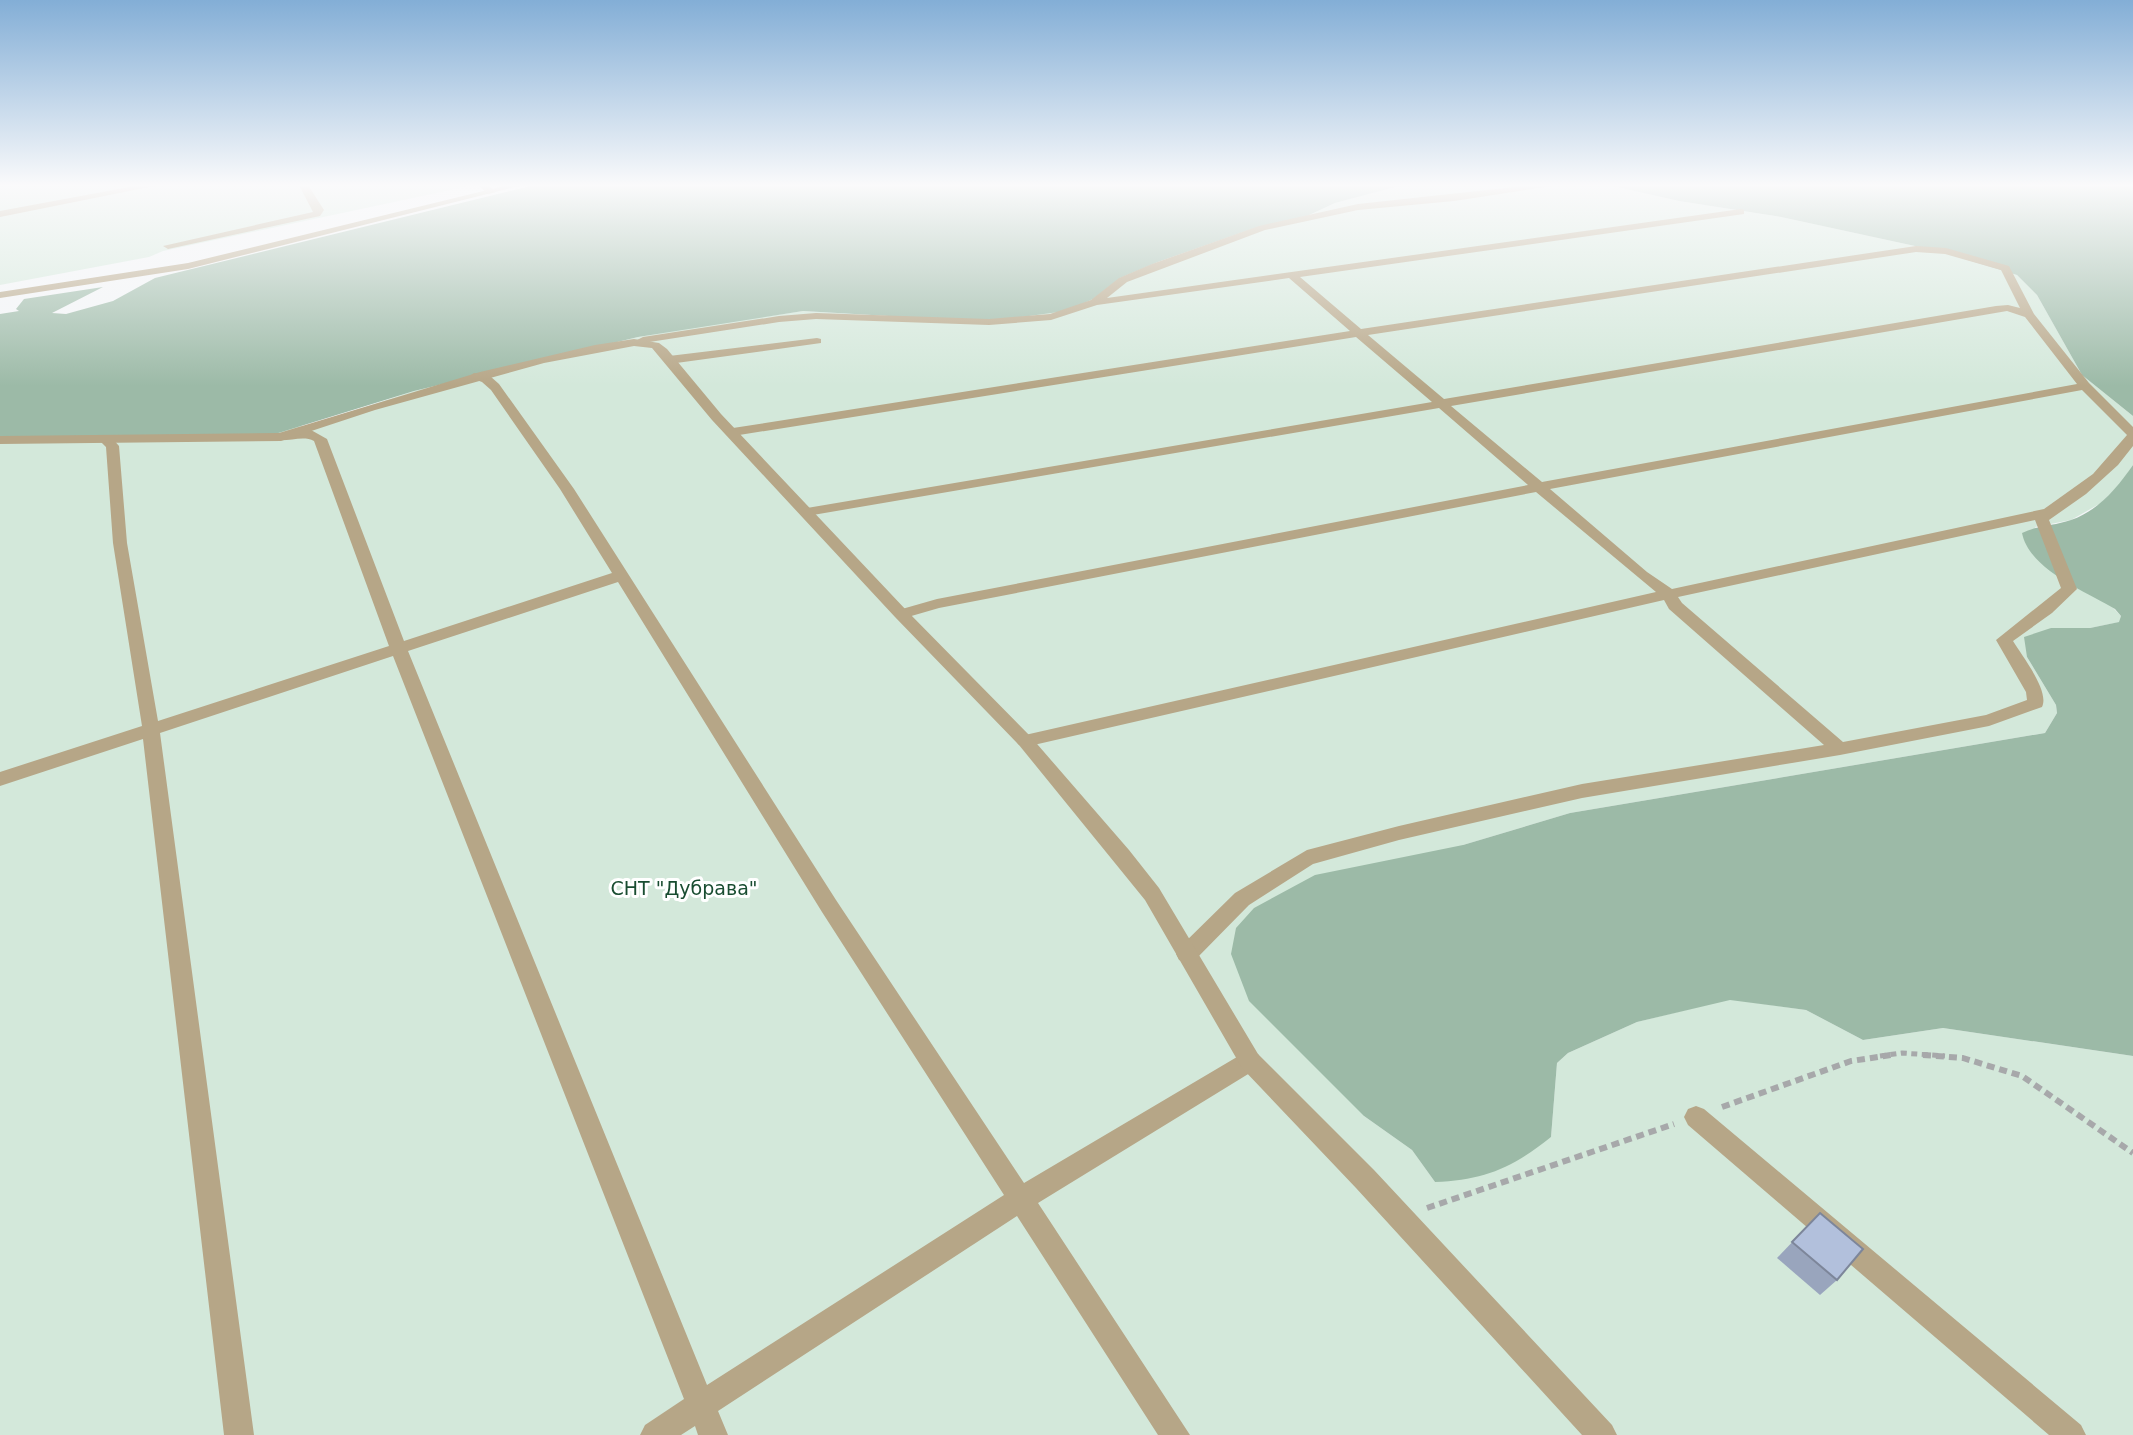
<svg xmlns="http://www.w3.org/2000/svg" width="2133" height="1435" viewBox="0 0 2133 1435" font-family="'DejaVu Sans',sans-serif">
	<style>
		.green { fill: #d3e8da }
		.forest { fill: #9cbaa7 }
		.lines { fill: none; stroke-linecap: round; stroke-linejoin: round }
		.path-far1 { stroke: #a7a8aa; stroke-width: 5; stroke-dasharray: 6 4.5; stroke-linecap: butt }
		.path { stroke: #a7a8aa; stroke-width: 6; stroke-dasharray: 8 5; stroke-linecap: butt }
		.lane { fill: #b6a687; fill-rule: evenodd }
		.street { fill: #b6a687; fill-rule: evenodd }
		.wall { fill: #99a5bd }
		.building { fill: #b2c0dc; stroke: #7d869a; stroke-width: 2 }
		.labels { text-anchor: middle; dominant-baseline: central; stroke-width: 6; stroke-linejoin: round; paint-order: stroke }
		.park-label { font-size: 19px; fill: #194d31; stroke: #fff }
	</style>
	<rect width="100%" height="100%" fill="#f3f5f7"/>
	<path class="green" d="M0 185H474L163 251 149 257 0 285Z
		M1403 185H1608L1679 201 1781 217 1938 251 2017 275 2037 295 2082 375 2133 416V465L2120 484 2101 503 2071 520 2035 527 2121 616 2120 622 2090 628H2051L2027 657 2056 705 2057 713 2045 733 1570 813 1463 845 1364 1116 1412 1150 1435 1182 1551 1137 1557 1063 1568 1053 1637 1022 1730 999 1806 1010 1863 1040 1943 1028 2133 1056V1435H0V438L306 426 414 391 484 373 638 337 720 323 803 311 940 319 1120 278 1252 229 1307 216 1335 203Z"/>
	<path class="forest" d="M535 185H1403L1335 203 1307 216 1252 229 1158 262 1120 278 1093 299 1066 311 1006 319H940L803 311 638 337 414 391 275 434 0 438V314L19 311 16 309 24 299 103 287 52 313 66 314 113 301 155 278Z
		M1608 185H2133V416L2082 375 2037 295 2017 275 1938 251 1781 217 1679 201Z
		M2133 465V1056L1943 1028 1863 1040 1806 1010 1730 1000 1637 1022 1568 1053 1557 1063 1551 1137C1512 1168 1484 1180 1435 1182L1412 1150 1364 1116 1249 1001 1231 954 1236 928 1254 908 1315 875 1463 845 1570 813 2045 733 2057 713 2056 705 2027 657 2024 637 2051 628H2090L2119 622 2121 616 2115 609C2085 591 2029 569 2022 533 2038 525 2054 526 2071 520 2098 511 2117 488 2133 465Z"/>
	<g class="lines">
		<path class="path-far1" d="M1880 1056 1902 1053 1945 1056"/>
		<path class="path" d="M1923 1055 1963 1058 2022 1076 2133 1153
			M1722 1107 1851 1061 1891 1055
			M1427 1208 1674 1124"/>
		<path class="lane" d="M140 185H159L0 217V211Z
			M299 185H308L324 210 320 216 168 249 163 246 313 212Z
			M478 185H488L496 192 488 194Z
			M1532 185H1558L1454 201 1358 210 1265 230 1127 282 1107 298 1741 209 1744 210V214L1300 277 1361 329 1916 246 1946 248 2009 266 2034 314 2089 383 2133 427V446L2118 465 2086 494 2049 520 2077 589 2052 613 2013 641C2022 656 2050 691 2042 707L1989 726 1840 755 1582 798 1399 840 1313 864 1249 905 1195 960 1187 963 1179 960 1176 954 1179 948 1235 893 1307 850 1399 826 1582 784 1824 745 1669 609 1664 600 1025 747 1019 745 1016 741 1019 737 1025 735 1656 592 1536 492 939 608 901 619 893 614 895 611 937 599 1528 485 1439 408 807 516 800 512 807 508 1432 402 1356 337 733 436 727 432 733 428 1350 331 1289 278 1097 305 1051 320 989 325 816 319 779 322 643 343 637 340 643 337 779 316 816 313 989 319 1050 314 1091 300 1119 278 1152 264 1259 226 1358 204ZM1916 252 1945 254 2001 270 2020 308 2008 305 1996 306 1444 399 1368 335ZM2007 311 2025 317 2077 384 1542 482 1451 406ZM2082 390 2127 435 2093 474 2044 509 1672 589 1647 572 1550 489ZM2035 520 2061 588 1996 640 2026 692 2027 700 1986 715 1843 742 1682 603 1678 597Z
			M817 338 821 339V343L669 364 663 360 669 356Z
			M474 373 490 376 499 384 574 489 836 900 1024 1183 1242 1054 1250 1051 1258 1054 1262 1061 1258 1068 1038 1203 1190 1435H1158L1017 1216 718 1411 728 1435H698L695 1426 681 1435H640L645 1425 684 1399 393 656 160 733 254 1435H224L143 739 0 786V772L142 726 113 543 106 447 100 441 102 438H112L119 446 127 543 158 721 389 646 314 441C303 435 289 442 276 440V434L311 430 327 439 404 641 612 573 560 489 491 390 482 382 468 377ZM618 582 822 912 1004 1195 707 1385 408 651Z
			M1696 1106 1704 1109 2081 1425 2086 1435H2049L1688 1125 1684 1117 1688 1109Z"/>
		<path class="street" d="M508 185H523L188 269 0 298V292L188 263Z
			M634 339 659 343 667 349 721 414 907 611 1031 737 1129 850 1159 888 1258 1054 1374 1170 1612 1425 1617 1435H1582L1356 1188 1242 1068 1145 900 1019 745 895 617 712 420 652 348 634 346 544 363 375 410 281 441 0 444V436L279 433 480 372 595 345Z"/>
	</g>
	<path class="wall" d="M1820 1213 1837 1280 1820 1295 1777 1258Z"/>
	<path class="building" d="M1820 1213 1863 1249 1837 1280 1792 1242Z"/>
	<linearGradient id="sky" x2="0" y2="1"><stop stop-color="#83aed6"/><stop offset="0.48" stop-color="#fafafb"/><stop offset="1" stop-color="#fafafb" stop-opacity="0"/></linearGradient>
	<rect width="2133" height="386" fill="url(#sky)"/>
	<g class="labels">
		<g class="park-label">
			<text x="684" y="888">СНТ "Дубрава"</text>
		</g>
	</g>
</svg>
